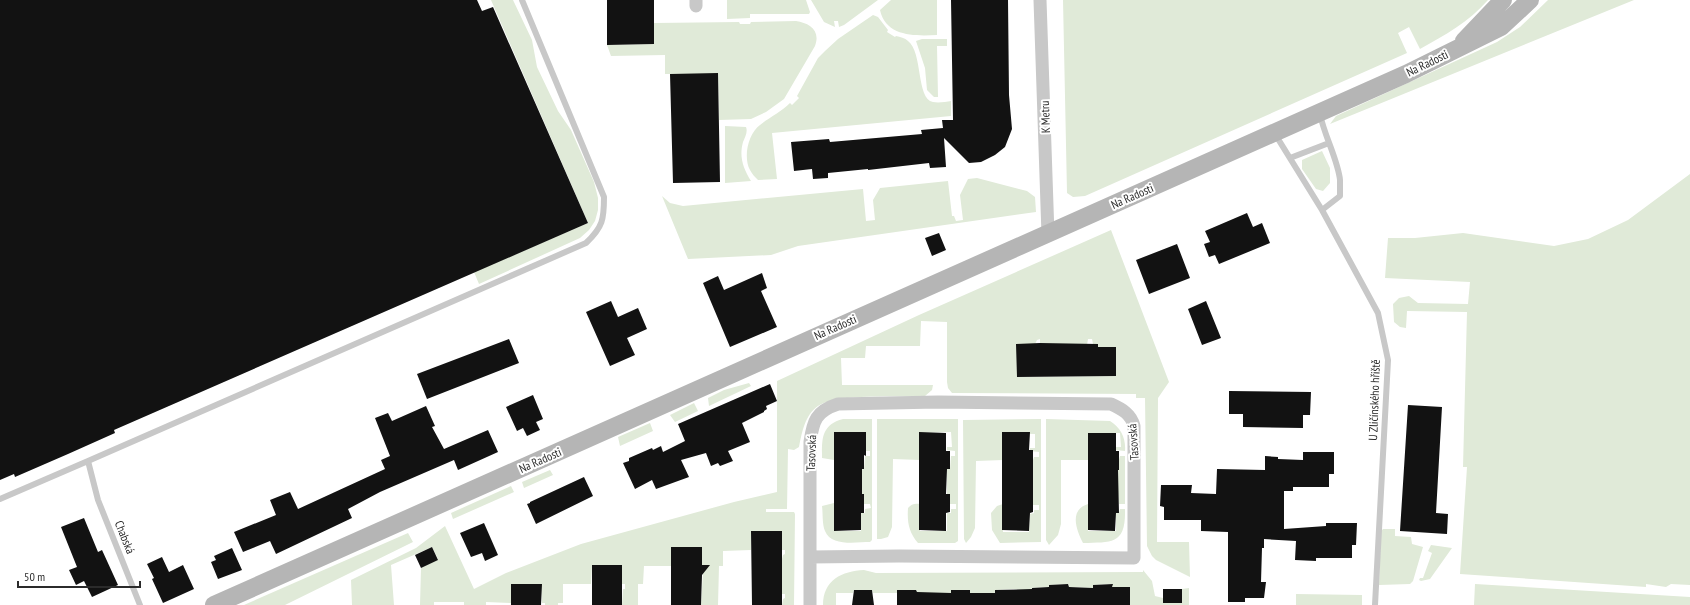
<svg xmlns="http://www.w3.org/2000/svg" width="1690" height="605" viewBox="0 0 1690 605" font-family="'PT Sans Narrow',sans-serif">
	<style>
		.green { fill: #e0ead8; fill-rule: evenodd }
		.building { fill: #121212 }
		.lines { fill: none; stroke-linecap: round; stroke-linejoin: round }
		.lane { stroke: #c8c8c8; stroke-width: 6 }
		.street { stroke: #c8c8c8; stroke-width: 13 }
		.secondary { stroke: #b5b5b5; stroke-width: 18 }
		.labels { text-anchor: middle; dominant-baseline: central; stroke-width: 4; stroke-linejoin: round; paint-order: stroke }
		.street-label { font-size: 12px; fill: #2b2b2b; stroke: #fff }
	</style>
	<rect width="100%" height="100%" fill="#fff"/>
	<path class="green" d="M491 0H513L532 40 537 67 558 111 571 130 594 182 598 198V210L595 221 589 230 580 238 479 284 474 272 588 223Z
		M727 0H806L810 12 809 14H750V18L727 19Z
		M811 0H878L844 25 839 27 838 21H834L835 27 824 22Z
		M891 0H937V35C915 36 886 37 880 10Z
		M1063 0H1488C1469 22 1445 35 1420 49L1409 27 1398 33 1407 53 1085 196 1073 197 1067 193Z
		M1548 0H1634L1330 124 1336 116 1497 42 1520 27Z
		M873 15 878 17 888 30 887 32 895 37 896 36C900 37 905 38 908 41 923 52 916 99 933 102 938 103 946 102 951 101V116L772 133 777 179 758 180C755 177 752 174 750 170 743 157 748 134 760 125 770 117 781 112 790 103L792 105 799 98 797 96 818 58 825 51 838 39Z
		M796 21C809 23 821 30 815 46L784 99 766 112 751 119 719 120 718 74H665V55L611 56 607 45 654 44V23L739 22 740 24H750L751 22Z
		M947 39V46H937L938 97H934L927 90 925 68 916 41 922 39Z
		M725 126 746 127C748 132 745 137 743 142 739 157 743 168 751 181L725 183Z
		M1322 151 1330 168V183L1323 191 1316 189 1302 169V160Z
		M1690 174V585L1671 584 1666 587 1646 584V587L1460 574 1467 467H1463L1467 312 1407 311 1406 328 1400 327 1394 322 1393 304 1399 298 1409 296 1418 303 1468 304 1470 282 1385 278 1388 238H1415L1463 233 1554 246 1588 239 1628 220Z
		M977 178 1027 191 1035 197 1036 212 798 246 771 255 688 259 662 196 670 203 683 206 863 189 866 221 875 220 873 200 880 188 948 181 952 216H954L956 221 963 220 960 195 968 179Z
		M1111 230 1169 382 1158 398 1157 542H1189L1190 577 1156 560 1152 556 1147 546 1145 398H1136V394L952 393 948 388 947 382V322L921 321 920 346H866L865 358H841L842 385H933L932 390 925 396C901 397 836 393 818 406 805 415 802 432 799 447L794 450 788 449 787 509H766V512H794L795 514 794 605H782L783 599 785 598V594H782V559L783 555 785 554V550H782L751 532V550L723 551V566H719L718 605H701L703 571 671 566H644L643 584H638V605H622L623 589H625V584H622V565L592 566 591 584H563V603H558V605H545V603H542L541 585 511 603 486 602V605H464V602H434V605H420L421 568 438 559 432 547 391 565 394 605H352L351 580 416 548 445 526 474 589 506 573 581 544 734 502 777 492V381L919 315ZM1088 339H1092L1093 344 1098 347 1115 376 1017 377V344L1034 346 1037 340 1040 339V344L1087 345Z
		M749 383 751 386 709 406 708 398 724 390Z
		M694 403 698 411 675 422 670 415Z
		M843 419H872V540L870 542C857 542 831 547 825 531 822 524 823 513 822 506L834 503V531H861V513H865V509L871 508 870 504H864V495H861V469H864L865 456H870V451H864L866 447V432H834V460L822 458C822 439 821 425 843 419Z
		M877 419H958V541L955 543H918C909 532 907 523 908 508 911 504 915 503 920 504V531H947V513H951V509H956V504H950V495L947 494V469H950L951 456H955V451L947 450V447H952L951 432 920 433V460L893 459 892 527 888 537 881 539H877Z
		M1041 419V542L1000 543 992 530 991 513 997 506 1003 504V532H1029L1030 514 1034 513V510H1039V505H1033V460L1034 457H1039V452L1030 451V448H1035V434L1003 433V460L976 461 975 528 971 537 966 543 964 539 963 420Z
		M1046 419 1110 421C1121 428 1126 438 1125 451L1116 450V447H1121L1120 433H1089L1088 460H1061V524L1058 535 1049 545 1046 540Z
		M650 423 653 431 620 446 618 437Z
		M1120 456H1125V504H1119L1116 470Z
		M550 470 553 475 524 488 522 482Z
		M511 486 514 492 453 519 451 513Z
		M1088 504V531H1116V513H1119L1120 509H1125C1126 545 1112 542 1083 543 1076 529 1069 510 1088 504Z
		M1383 529H1395V536L1411 537 1412 544 1423 547 1413 581 1410 584 1379 585 1381 531Z
		M408 533 413 542 285 605H244Z
		M1431 545 1452 548 1430 579 1421 581 1419 580 1420 578H1423L1432 553 1428 551Z
		M864 570 876 573 1143 572V570L1152 581 1155 596 1163 598V603H1182V589L1189 588V605H1130V587H1112V584L1094 585 1093 588 1069 587 1068 584 1050 585 1049 587 1032 588V592L1014 589 996 590 995 593H970V590H951V593H917L916 590H898L897 593H873L872 590H854L853 593H836V605H823C823 580 842 571 864 570Z
		M1475 584 1690 597V605H1474Z
		M1296 594 1362 595V605H1296Z"/>
	<path class="building" d="M0 0H477L482 11 493 7 588 223 114 430 115 433 68 454 15 477 14 474 0 480Z
		M607 0H654V44L607 45Z
		M951 0H1008L1009 95 1012 129 1005 147 995 155 981 162 969 163 944 138 946 167 930 168 929 163 868 170V169L828 173V178L813 179 812 169 794 171 791 142 829 139 830 142 922 134 921 130 943 128 942 120H953Z
		M718 73 720 182 673 183 670 74Z
		M1247 213 1253 227 1262 223 1270 243 1219 264 1215 255 1209 257 1204 244 1210 242 1205 231Z
		M939 233 946 250 932 256 925 238Z
		M1177 244 1190 278 1149 294 1136 260Z
		M762 273 767 288 761 291 777 327 730 347 703 283 718 276 724 290Z
		M611 301 618 317 638 308 647 329 627 338 635 355 610 366 586 312Z
		M1206 301 1221 338 1202 345 1188 309Z
		M509 339 519 363 427 399 417 374Z
		M1040 343 1098 344V347H1116V376L1017 377 1016 344Z
		M770 384 777 401 766 406 767 409 764 411V412L742 423 750 442 728 451 733 461 720 466 718 463 711 466 706 453 681 460 689 477 656 489 652 480 635 489 623 463 629 461V458L652 448 653 450 661 446 663 452 685 441 678 424Z
		M1229 391 1311 392 1310 415H1303V428L1243 427V414H1229Z
		M533 395 543 419 536 422 540 430 527 436 523 428 517 431 506 407Z
		M1408 405 1442 407 1436 513 1448 514 1447 534 1400 531Z
		M426 406 435 426 432 427 444 449 488 430 498 452 458 470 454 460 380 492 348 509 352 518 276 554 270 541 243 552 234 532 276 515 270 500 290 492 298 509 385 469 381 460 390 456 375 418 388 413 392 421Z
		M834 432H866V456L864 455V469H862V494H864V513H861V530L834 531Z
		M919 432 946 433V451H950V469H947L946 494H950V512L946 513V531L919 530Z
		M1002 432H1030L1029 450H1033V512L1030 513 1029 531 1002 530Z
		M1088 433H1116V451H1119V470H1118L1119 513H1116L1115 531 1088 530Z
		M1303 452H1334V474H1329V487H1293V491H1284V529L1326 526V523H1357L1356 545H1352V558H1316V561L1295 560 1296 541 1264 539V548H1262L1261 582H1266L1264 598H1245V602H1228V532L1201 531V520H1164V507L1160 506 1161 485H1192L1191 493 1216 494 1217 469 1265 470V456L1278 457V459L1303 460Z
		M584 477 593 496 536 524 527 504 530 503V502Z
		M84 518 98 552 102 550 118 585 92 597 84 581 76 585 69 570 77 567 61 527Z
		M484 523 498 555 485 561 482 553 471 557 460 533Z
		M751 531H782V605H752Z
		M432 547 438 560 421 568 415 555Z
		M671 547H702V565H710L702 575 701 605H671Z
		M232 548 242 570 218 579 211 562 216 560 214 556Z
		M162 557 169 572 183 565 194 589 163 603 152 579 154 578 147 564Z
		M592 565H622V605H592Z
		M511 584H542L541 605H511Z
		M1068 584 1069 587 1093 588V585L1113 584 1112 587H1130V605H897V590H916L917 592 951 593V590H970V593H995V590L1032 589V588L1049 587V585Z
		M1163 589H1182V603H1163Z
		M854 590H872L874 605H852Z"/>
	<g class="lines">
		<path class="lane" d="M1320 114C1324 135 1338 160 1340 180 1340 186 1340 191 1340 196L1322 210
			M1275 134 1322 210 1378 313 1388 360 1375 605
			M1290 158 1329 143
			M0 499 88 461
			M140 605 98 500 88 461 586 243C603 227 604 219 604 197L522 0"/>
		<path class="street" d="M696 0V6
			M1040 0 1048 235
			M810 605V442C813 421 816 411 838 404L938 402 1111 404C1122 409 1131 414 1134 426V558L899 556 810 557"/>
		<path class="secondary" d="M1464 41 1503 0
			M214 605 1406 74 1501 27 1530 0"/>
	</g>
	<g class="labels">
		<g class="street-label">
			<text transform="translate(1427 63) rotate(-26)">Na Radosti</text>
			<text transform="translate(1045 117) rotate(-92)">K Metru</text>
			<text transform="translate(1132 196) rotate(-24)">Na Radosti</text>
			<text transform="translate(835 327) rotate(-24)">Na Radosti</text>
			<text transform="translate(1374 400) rotate(-88)">U Zličínského hřiště</text>
			<text transform="translate(1133 442) rotate(-94)">Tasovská</text>
			<text transform="translate(811 453) rotate(-88)">Tasovská</text>
			<text transform="translate(540 460) rotate(-24)">Na Radosti</text>
			<text transform="translate(125 537) rotate(68)">Chabská</text>
		</g>
	</g>
	<path d="M18 581v6h122v-6" fill="none" stroke="#2b2b2b" stroke-width="2"/>
	<text x="24" y="581" font-size="12" fill="#2b2b2b" stroke="#ffffff" stroke-width="3" paint-order="stroke">50 m</text>
</svg>
